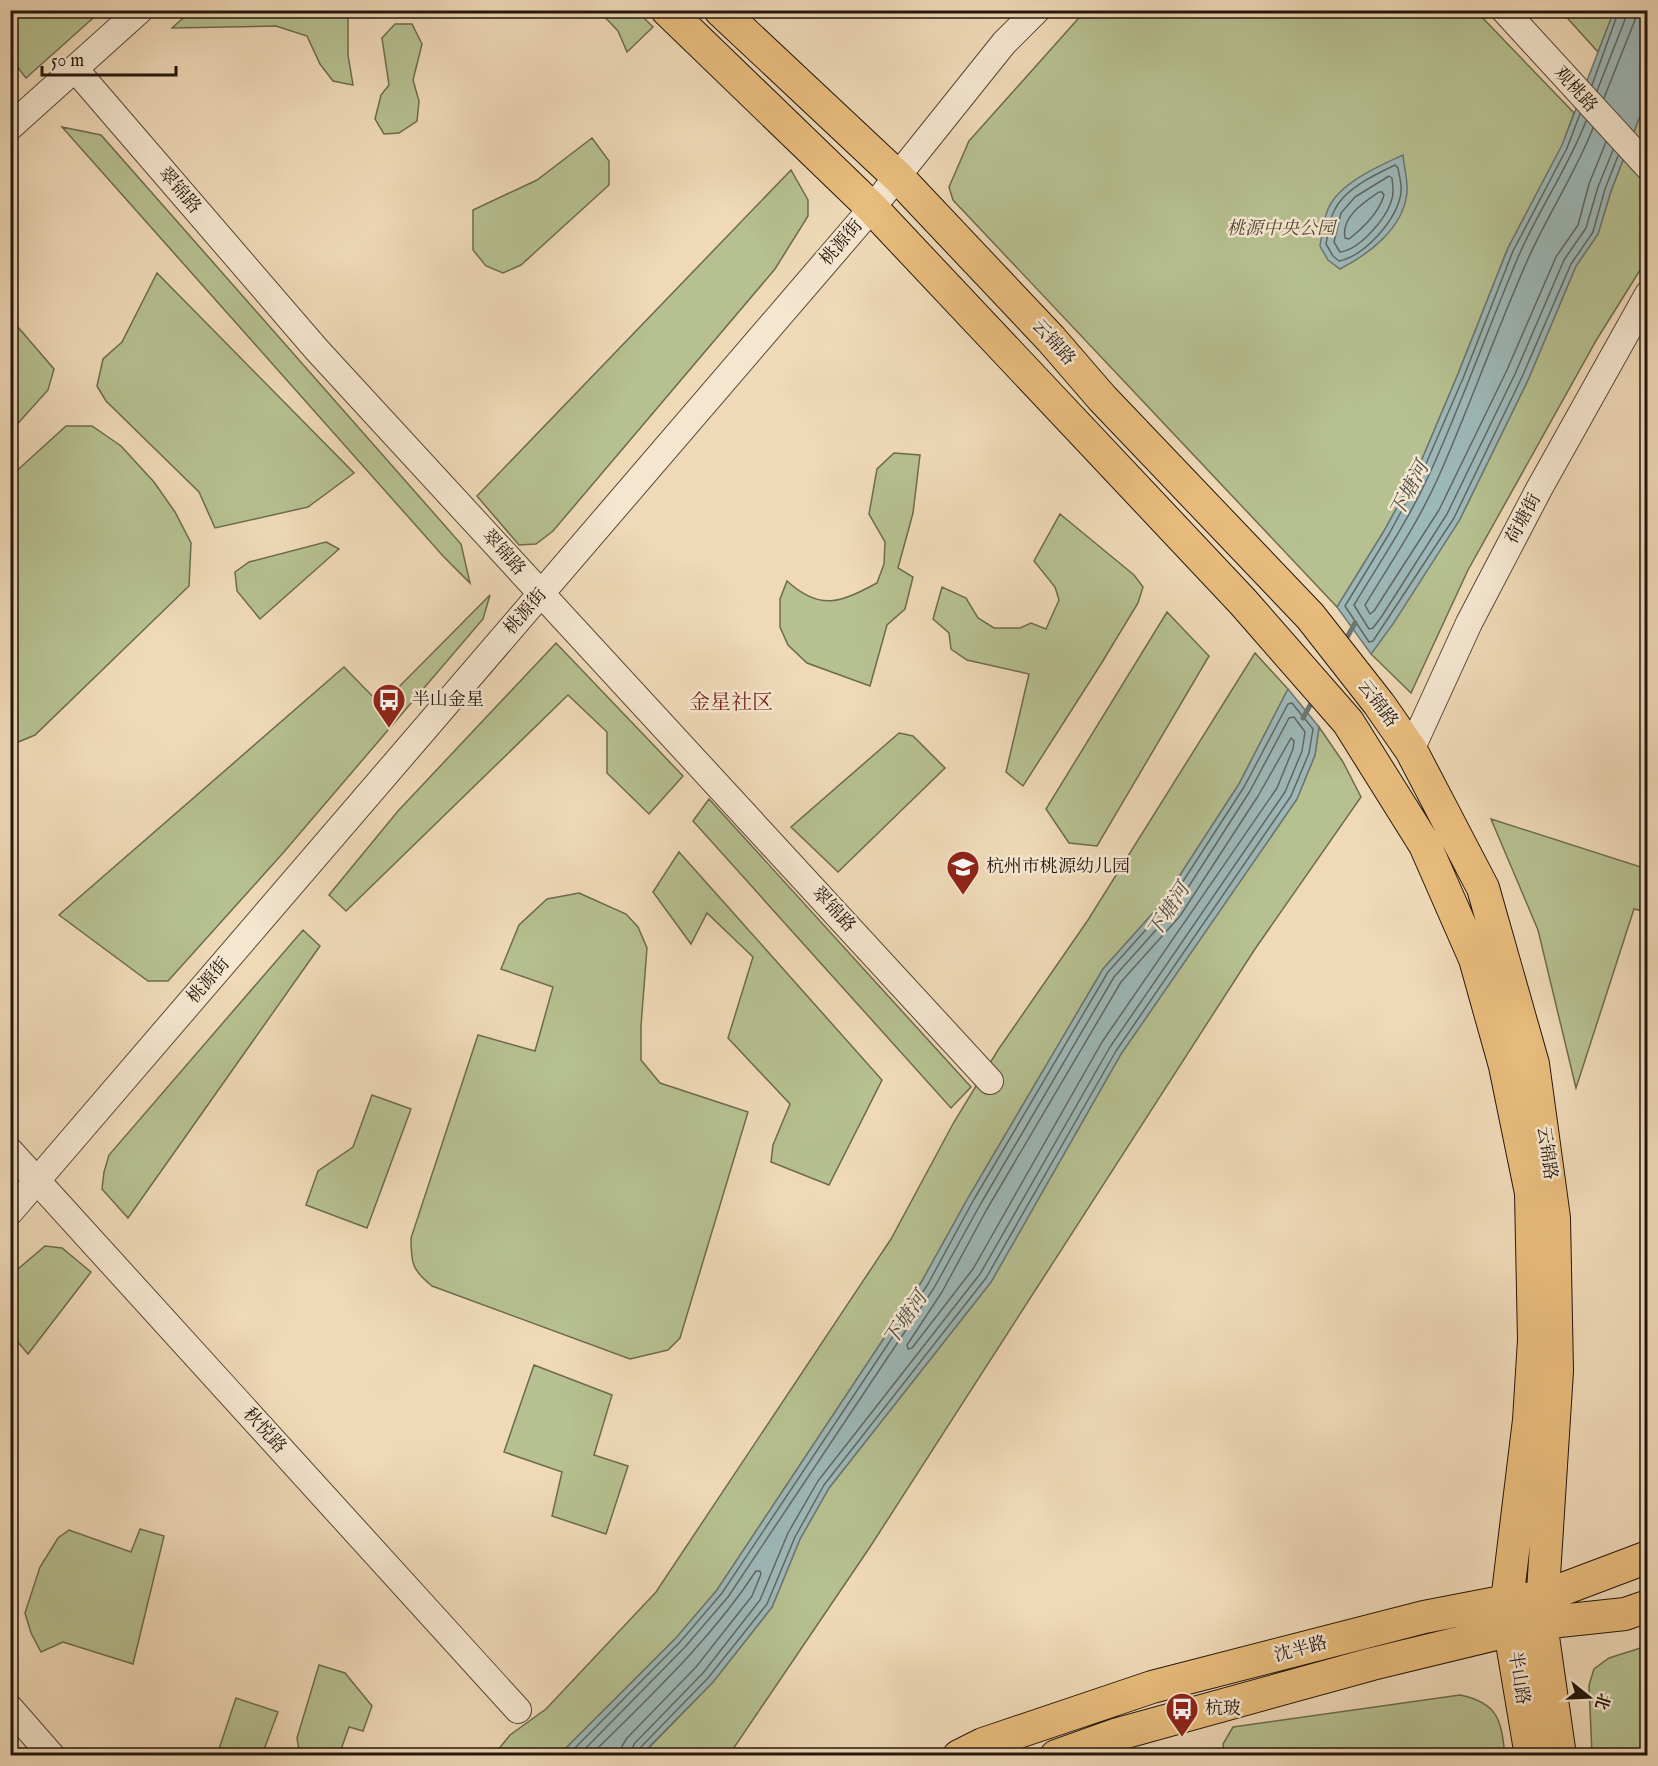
<svg xmlns="http://www.w3.org/2000/svg" width="1658" height="1766" viewBox="0 0 1658 1766" font-family="'IM FELL English','Noto Serif SC',serif">
	<style>
		.green { fill: #b6c090; stroke: #6d6b4e; stroke-width: 1.5 }
		.water { fill: #9db8b8; stroke: #6d7773; stroke-width: 1.5 }
		.lines { fill: none; stroke-linecap: round; stroke-linejoin: round }
		.shore { stroke: #606762; stroke-width: 1.5 }
		.stream { stroke: #6d7773; stroke-width: 5 }
		.minor-casing { stroke: #574737; stroke-width: 28 }
		.major-casing { stroke: #24160c; stroke-width: 34 }
		.minor { stroke: #f5e6d0; stroke-width: 26 }
		.major { stroke: #e8bc7c; stroke-width: 32 }
		.labels { text-anchor: middle; dominant-baseline: central; stroke-width: 5; stroke-linejoin: round; paint-order: stroke }
		.street-label { font-size: 18px; fill: #24160c; stroke: #f5e6d0 }
		.park-label { font-size: 18px; font-style: italic; fill: #504934; stroke: #f5e6d0 }
		.poi-label { font-size: 18px; fill: #24160c; stroke: #f5e6d0; text-anchor: start }
		.water-label { font-size: 20px; font-style: italic; fill: #4e4f48; stroke: #f5e6d0 }
		.quarter-label { font-size: 21px; fill: #7a1f14; stroke: #f5e6d0 }
	</style>
	<rect width="100%" height="100%" fill="#efd9b7"/>
	<filter id="stains"><feTurbulence type="fractalNoise" baseFrequency=".00333" numOctaves="4"/><feColorMatrix values="0 0 0 0 .2 0 0 0 0 .09 0 0 0 0 .02 0 0 0 .5 -.17"/></filter>
	<radialGradient id="worn" r=".72"><stop offset=".6" stop-color="#630" stop-opacity="0"/><stop offset="1" stop-color="#630" stop-opacity=".3"/></radialGradient>
	<path class="green" d="M10 11 11 10 101 11 26 78 11 59Z
		M191 11H350L348 13V55L353 85 333 81 320 64 307 36 276 26 172 28Z
		M599 11H637L653 27 627 52 618 31Z
		M1085 11H1476L1574 113 1562 146 1508 248 1458 374 1417 471 1384 531 1337 607C1208 472 1082 335 953 200L949 187 969 141Z
		M1561 11H1614L1598 52Z
		M395 24H412L422 44 413 80 419 101 417 121 399 133 384 134 375 119 381 95 389 85 382 38Z
		M1647 98V259L1597 339 1468 570 1411 693 1371 654 1459 521 1528 380 1576 266 1598 234 1611 191Z
		M62 127 101 135 461 544 470 583 443 556Z
		M592 138 609 161V185L521 265 503 273 486 266 473 250V210L537 180Z
		M791 170 808 200V216L775 269 553 531 536 544 519 545 477 496Z
		M157 273 354 473 308 507 215 528 199 492 106 401 97 386 103 359 122 342Z
		M11 319 54 369 48 390 11 431Z
		M66 426H92L121 446 154 482 175 512 191 543 189 586 35 735 11 745V476Z
		M894 453 920 455 913 513 898 568 913 577 905 609 887 625 870 686 807 663 788 645 780 627V599L787 581C821 612 841 602 877 583L884 564 885 542 869 514 877 469Z
		M1060 514 1134 575 1143 587 1138 603 1101 664 1023 786 1006 772 1029 674 967 660 951 649 949 633 933 619 942 587 966 598 978 618 994 628H1020L1031 623 1046 629 1059 600 1055 587 1034 561Z
		M326 542 339 549 260 619 237 591 235 572 249 562Z
		M490 595 483 619 283 853 168 981H148L59 915 344 667 381 705Z
		M1167 612 1209 656 1097 846 1069 843 1046 809Z
		M556 643 683 776 649 814 607 773V732L568 695 346 911 329 895 398 811Z
		M1255 653 1288 689 1239 784 1162 903 1103 969 968 1198 922 1281 717 1590 676 1638 559 1755 493 1756 510 1735 546 1709 656 1592 891 1239 954 1122 998 1050 1088 920Z
		M1319 727 1343 762 1361 797 1255 949 870 1547 729 1755 641 1756 713 1682 772 1607 800 1539 829 1488 991 1282 1121 1054 1297 799 1315 755Z
		M899 733 913 736 945 768 838 872 791 827Z
		M709 799 971 1087 951 1108 693 821Z
		M1491 819 1647 869V912L1634 909 1576 1088 1538 930Z
		M679 852 882 1080 829 1185 771 1162 773 1145 790 1104 728 1038 753 957 707 913 691 944 653 892Z
		M579 893 626 914 638 927 647 948 641 1026V1060L660 1083 748 1112 680 1338 668 1350 630 1359 432 1286C412 1270 411 1263 411 1238L478 1035 535 1051 553 987 501 969 519 925 547 899Z
		M303 930 320 946 128 1218 102 1189 104 1172 109 1155Z
		M372 1095 411 1109 367 1228 306 1205 318 1171 353 1147Z
		M45 1246 62 1248 91 1272 28 1354 11 1334V1275Z
		M534 1365 612 1395 594 1455 628 1466 606 1534 552 1516 562 1472 504 1452Z
		M140 1529 164 1536 133 1664 63 1642 41 1652 31 1633 25 1613 40 1567 58 1538 69 1530 131 1552Z
		M1647 1646V1755H1592L1589 1685 1594 1669 1609 1658Z
		M319 1665 345 1673 372 1706 363 1731 349 1727 339 1755H310L299 1750 297 1738Z
		M1460 1695C1499 1703 1501 1721 1505 1755L1230 1756 1224 1752 1223 1744 1233 1727Z
		M236 1698 278 1712 262 1755H217Z"/>
	<path class="water" d="M1614 11H1647V98L1611 191 1598 234 1576 266 1528 380 1459 521 1393 624 1371 654 1337 607 1384 531 1417 471 1458 374 1508 248 1562 145Z
		M1403 155C1404 167 1408 181 1407 192 1404 228 1369 254 1340 269L1328 260 1320 246C1322 234 1323 221 1328 209 1339 183 1379 166 1403 155Z
		M1288 689 1319 727 1315 755 1297 799 1121 1054 991 1282 829 1488 800 1539 772 1607 713 1682 641 1755H559L676 1638 717 1590 922 1281 968 1198 1103 969 1162 903 1239 784Z"/>
	<g class="lines">
		<path class="shore" d="M1592 85 1619 10
			M1597 91 1626 17 1627 10
			M1604 98 1635 20 1636 10
			M1580 114 1567 148 1513 251 1464 376 1422 473 1389 534 1345 606 1369 642 1373 641 1454 518 1522 377 1571 264 1593 232 1605 189 1618 156
			M1586 121C1568 168 1539 209 1519 255 1488 328 1462 403 1429 475 1408 521 1380 562 1354 605L1369 629 1373 628 1382 616 1447 514 1515 374 1564 260 1586 228 1598 187 1613 150
			M1593 128C1575 174 1548 214 1528 259 1496 331 1470 406 1438 478 1418 523 1390 564 1365 605L1370 614 1374 611 1439 510 1507 370 1556 257 1578 225 1589 184 1606 142
			M1395 165 1398 168C1399 175 1402 184 1401 191 1400 217 1364 257 1339 261L1333 256 1326 244C1328 234 1329 221 1334 211 1344 189 1374 175 1395 165Z
			M1389 176 1392 178C1393 187 1394 194 1391 202 1385 220 1359 250 1340 252L1334 242 1341 213 1355 197Z
			M1379 192H1382L1384 195C1379 213 1363 228 1349 239L1345 238C1341 217 1363 203 1379 192Z
			M1291 738 1294 741 1293 749 1277 788 1102 1042 973 1269 912 1348 908 1349 907 1345 942 1292 987 1209 1121 982 1180 916 1258 796Z
			M567 1756 680 1642 722 1593 928 1284 973 1201 1108 972 1167 906 1244 787 1288 704 1292 703 1313 729 1309 753 1291 796 1116 1051 986 1278 824 1485 795 1537 767 1604 708 1678 639 1749 638 1756
			M578 1756 685 1647 728 1597 934 1288 980 1205 1114 977 1173 911 1250 791 1289 718 1294 717 1305 732 1302 751 1285 792 1110 1047 980 1274 818 1481 788 1533 760 1600 703 1673 634 1744 630 1756
			M590 1756C649 1697 710 1641 756 1571H760L761 1574 752 1596 696 1667 627 1738 622 1746 621 1756"/>
		<path class="stream" d="M1345 641 1355 623
			M1303 718 1313 700"/>
		<g class="minor-casing">
			<path id="minor" d="M1504 10 1648 167
				M75 69 317 350 990 1081
				M10 127 140 10
				M1411 750 1469 623 1539 489 1648 294
				M10 1151 518 1710
				M10 1212 872 208 1004 43 1037 10
				M10 1708 52 1756"/>
		</g>
		<g class="major-casing">
			<path id="major" d="M667 10 872 208 1243 602 1348 722 1425 845 1475 959 1505 1066 1531 1193 1534 1340 1529 1420 1507 1601 1510 1631 1531 1756
				M720 10 898 177 1051 339 1102 398 1310 616 1379 704 1411 750 1483 888 1533 1064 1554 1218 1557 1371 1541 1623 1560 1756
				M959 1756 983 1744 1152 1687 1424 1617 1507 1601 1542 1597 1648 1557
				M1056 1756 1115 1735 1372 1664 1541 1623 1625 1614 1648 1606"/>
		</g>
		<use href="#minor" class="minor"/>
		<use href="#major" class="major"/>
	</g>
	<defs>
		<g id="bus-pin" transform="scale(1.725)"><path d="M0 17L-7.5 6A9.5 9.5 0 1 1 7.5 6Z" fill="#8f2418" stroke="#f5e6d0"/><path d="M-5-6H5V4H4V6H2V4H-2V6H-4V4H-5ZM-3.5-4V0h7V-4ZM-3.5 1.2v1.5H-2V1.2ZM2 1.2v1.5H3.5V1.2Z" fill="#fff"/></g>
		<g id="school-pin" transform="scale(1.725)"><path d="M0 17L-7.5 6A9.5 9.5 0 1 1 7.5 6Z" fill="#8f2418" stroke="#f5e6d0"/><path d="M0-5L7-2L0 1L-7-2ZM-4 1L0 2.5L4 1V4Q0 6-4 4Z" fill="#fff"/></g>
	</defs>
	<g fill-rule="evenodd">
		<use href="#bus-pin" x="389" y="700"/>
		<use href="#school-pin" x="963" y="867"/>
		<use href="#bus-pin" x="1182" y="1709"/>
	</g>
	<g class="labels">
		<g class="street-label">
			<text transform="translate(1575 90) rotate(48)">观桃路</text>
			<text transform="translate(179 191) rotate(49)">翠锦路</text>
			<text transform="translate(842 243) rotate(-49)">桃源街</text>
			<text transform="translate(1053 343) rotate(48)">云锦路</text>
			<text transform="translate(1524 519) rotate(-62)">荷塘街</text>
			<text transform="translate(503 553) rotate(48)">翠锦路</text>
			<text transform="translate(526 612) rotate(-49)">桃源街</text>
			<text transform="translate(1377 704) rotate(53)">云锦路</text>
			<text transform="translate(833 910) rotate(47)">翠锦路</text>
			<text transform="translate(209 981) rotate(-49)">桃源街</text>
			<text transform="translate(1546 1153) rotate(82)">云锦路</text>
			<text transform="translate(264 1431) rotate(48)">秋悦路</text>
			<text transform="translate(1301 1650) rotate(-15)">沈半路</text>
			<text transform="translate(1518 1678) rotate(81)">半山路</text>
		</g>
		<g class="park-label">
			<text x="1281" y="229">桃源中央公园</text>
		</g>
		<g class="poi-label">
			<text x="412" y="700">半山金星</text>
			<text x="986" y="867">杭州市桃源幼儿园</text>
			<text x="1205" y="1709">杭玻</text>
		</g>
		<g class="water-label">
			<text transform="translate(1410 490) rotate(-62)">下塘河</text>
			<text transform="translate(1169 911) rotate(-57)">下塘河</text>
			<text transform="translate(906 1319) rotate(-56)">下塘河</text>
		</g>
		<g class="quarter-label">
			<text x="731" y="703">金星社区</text>
		</g>
	</g>
	<rect width="1658" height="1766" fill="none" stroke="#efd9b7" stroke-width="36"/>
	<rect x="12" y="12" width="1634" height="1742" fill="none" stroke="#24160c" stroke-width="3"/>
	<rect x="18" y="18" width="1622" height="1730" fill="none" stroke="#24160c" stroke-width="1.5"/>
	<g transform="translate(1589 1697) rotate(108)" stroke="#f5e6d0" stroke-width="4.5" paint-order="stroke">
	<path d="M0-4.5L10 22L0 15L-10 22Z" fill="#24160c"/>
	<text y="-9" font-size="16" font-weight="bold" text-anchor="middle" fill="#24160c">北</text>
	</g>
	<path d="M42 66v9h134v-9" fill="none" stroke="#24160c" stroke-width="3"/>
	<text x="51" y="66" font-size="18" fill="#24160c" stroke="#f5e6d0" stroke-width="4.5" paint-order="stroke">50 m</text>
	<rect width="100%" height="100%" filter="url(#stains)"/>
	<rect width="100%" height="100%" fill="url(#worn)"/>
</svg>
